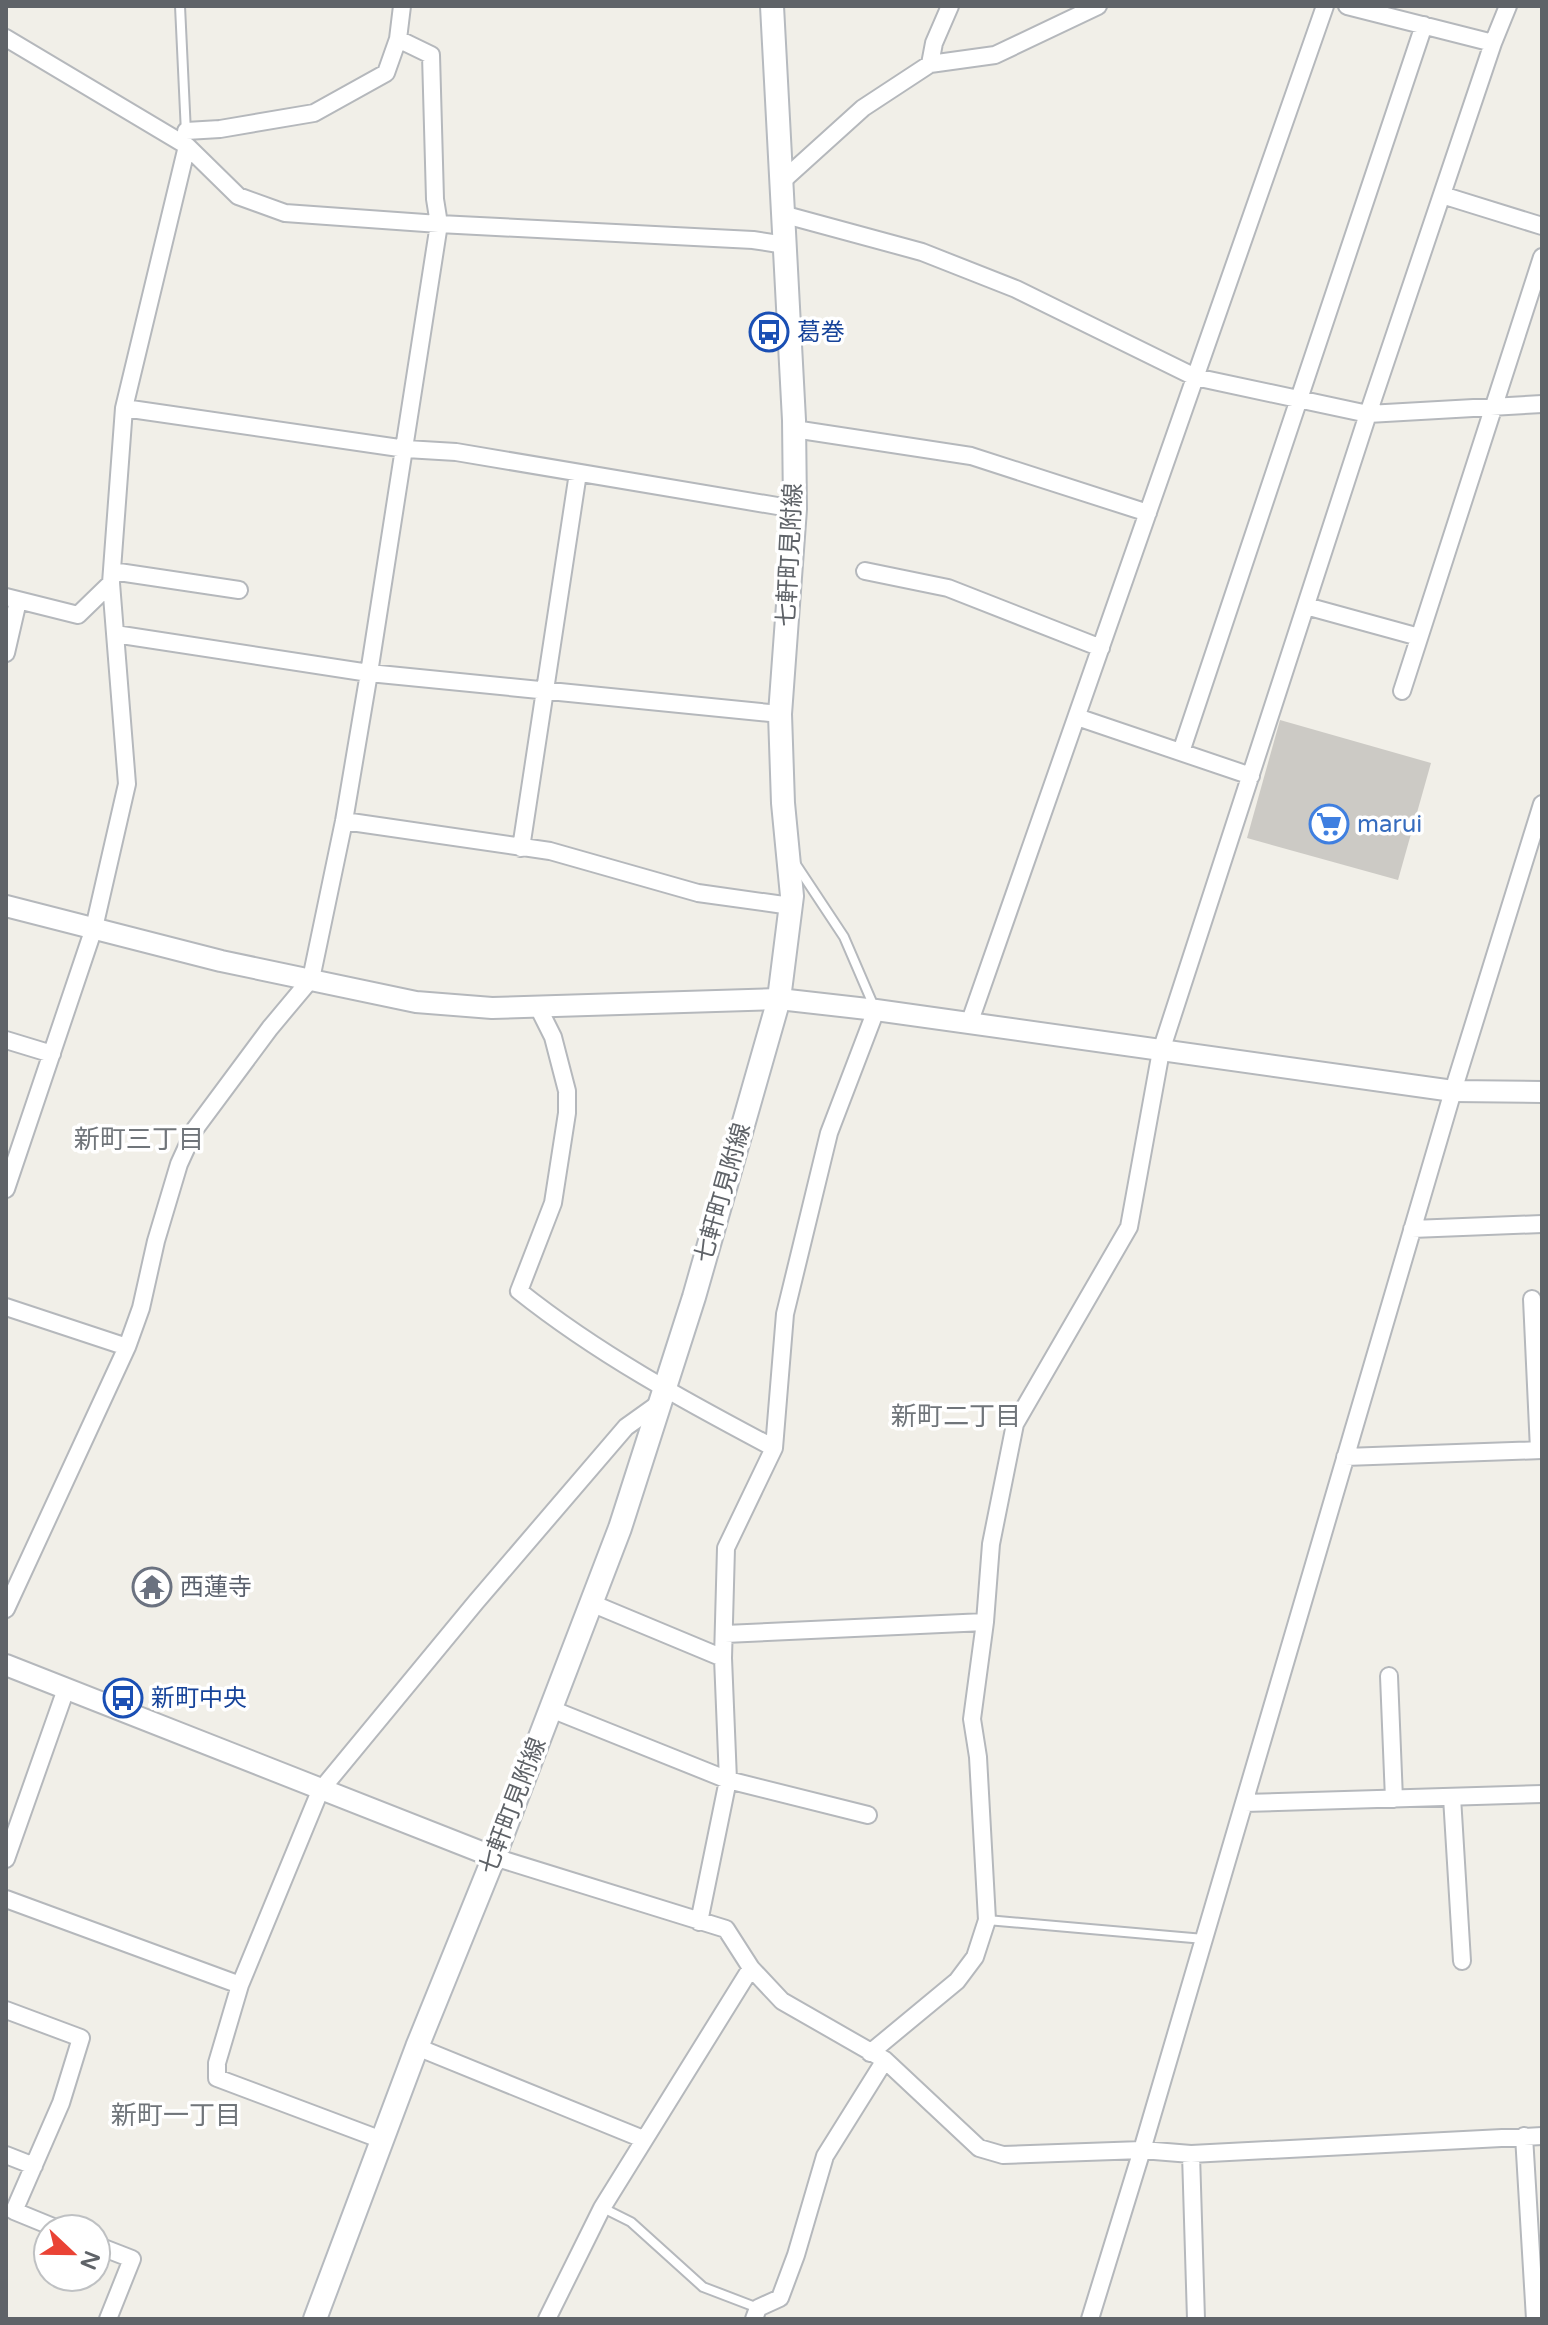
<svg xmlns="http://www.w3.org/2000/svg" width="1548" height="2325" viewBox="0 0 1548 2325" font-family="'Varela Round','Noto Sans JP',sans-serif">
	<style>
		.building { fill: #cccac5 }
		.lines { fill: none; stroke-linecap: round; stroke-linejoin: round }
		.service-casing { stroke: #b5b8bc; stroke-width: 12 }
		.minor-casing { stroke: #b5b8bc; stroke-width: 20 }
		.tertiary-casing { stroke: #b5b8bc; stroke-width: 24 }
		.secondary-casing { stroke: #b6babf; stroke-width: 26 }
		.service { stroke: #fff; stroke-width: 8 }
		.minor { stroke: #fff; stroke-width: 16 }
		.tertiary { stroke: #fff; stroke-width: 20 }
		.secondary { stroke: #fff; stroke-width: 22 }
		.labels { text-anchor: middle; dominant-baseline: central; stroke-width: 7; stroke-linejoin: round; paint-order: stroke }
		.transit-label { font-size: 24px; fill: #164399; stroke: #fff; text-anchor: start }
		.street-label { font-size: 24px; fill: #5f6368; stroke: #fff }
		.shop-label { font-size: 24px; fill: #366cbe; stroke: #fff; text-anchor: start }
		.worship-label { font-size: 24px; fill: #5b616d; stroke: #fff; text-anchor: start }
		.neighbourhood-label { font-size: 26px; fill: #70757a; stroke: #fff }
	</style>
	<rect width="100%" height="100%" fill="#f1efe8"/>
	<path class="building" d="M1280 720 1431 763 1398 880 1247 838Z"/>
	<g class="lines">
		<g class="service-casing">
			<path id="service" d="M180 6 186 133
				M795 863 844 937 875 1009
				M987 1920 1204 1939
				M603 2208 631 2222 703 2287 758 2308"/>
		</g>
		<g class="minor-casing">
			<path id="minor" d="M1347 6 1493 43
				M6 38 187 146 238 196 285 213 439 224 753 240 785 245
				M930 64 934 43 950 6
				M186 131 220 129 314 113 386 73 398 39
				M780 183 863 108 930 64 995 55 1098 6
				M1442 195 1542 226
				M782 214 922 252 1016 289 1195 377 1368 414 1542 404
				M124 408 406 449 456 452 795 509
				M794 429 971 456 1148 513
				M112 571 239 590
				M865 571 948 588 1101 648
				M6 597 78 615 111 583
				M1306 606 1419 637
				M115 634 369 673 780 714
				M6 653 18 601
				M1402 691 1542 257
				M1077 717 1251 776
				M1181 752 1424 25
				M344 821 550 851 698 893 791 906
				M521 848 578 473
				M538 1007 553 1037 567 1091V1113L553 1203 519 1291C598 1354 685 1401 774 1448
				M969 1024 1325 6
				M6 1040 52 1054
				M6 1189 94 928 127 784 111 583 124 408 187 146
				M1412 1229 1542 1224
				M1532 1299 1539 1450
				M6 1307 127 1347
				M1345 1457 1542 1450
				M591 1603 723 1658
				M6 1609 127 1347 141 1308 156 1241 179 1164 195 1129 270 1028 311 979 344 821 369 673 439 224 435 199 431 55 398 39 402 6
				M725 1634 985 1622
				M1389 1676 1394 1799
				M551 1709 728 1780 868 1815
				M1452 1797 1462 1961
				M1244 1803 1542 1794
				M494 1857 726 1929 751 1968 782 2001 885 2060 979 2148 1003 2155 1142 2150 1191 2154 1542 2136
				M6 1859 66 1689
				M6 1899 240 1985
				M699 1922 728 1780 723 1658 726 1548 774 1448 785 1314 829 1133 876 1010
				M6 2010 81 2038 61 2103 14 2211 58 2229
				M417 2047 643 2139
				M870 2053 957 1981 975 1957 987 1920 978 1757 972 1719 985 1622 991 1544 1015 1424 1129 1227 1161 1051 1368 414 1493 43 1508 6
				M1524 2136 1535 2319
				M382 2140 217 2078V2063L240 1985 320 1791 476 1602 626 1427 661 1402
				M1191 2154 1196 2319
				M6 2155 34 2166
				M96 2245 132 2259 108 2319
				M547 2319 602 2208 751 1968
				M754 2319 758 2308 780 2298 796 2255 825 2156 885 2060
				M1090 2319 1142 2150 1453 1091 1542 804"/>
		</g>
		<g class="tertiary-casing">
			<path id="tertiary" d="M6 906 221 961 416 1002 492 1008 779 999 876 1010 1453 1091 1542 1092
				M6 1665 494 1857"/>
		</g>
		<g class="secondary-casing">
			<path id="secondary" d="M315 2319 417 2047 494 1857 620 1528 694 1297 779 999 792 896 783 803 780 714 795 509 794 420 772 6"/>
		</g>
		<use href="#service" class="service"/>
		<use href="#minor" class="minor"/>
		<use href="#tertiary" class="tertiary"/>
		<use href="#secondary" class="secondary"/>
	</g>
	<defs>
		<g id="bus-ring" transform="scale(2)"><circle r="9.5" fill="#fff" stroke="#1a4fb4" stroke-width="1.5"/><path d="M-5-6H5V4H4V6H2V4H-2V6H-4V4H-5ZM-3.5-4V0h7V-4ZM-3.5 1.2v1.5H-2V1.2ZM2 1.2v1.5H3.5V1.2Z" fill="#1a4fb4"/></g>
		<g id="supermarket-ring" transform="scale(2)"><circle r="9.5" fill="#fff" stroke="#3f7fe0" stroke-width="1.5"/><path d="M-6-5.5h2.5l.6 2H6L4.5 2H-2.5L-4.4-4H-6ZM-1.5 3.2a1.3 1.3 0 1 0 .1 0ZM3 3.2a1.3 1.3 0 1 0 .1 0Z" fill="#3f7fe0"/></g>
		<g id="temple-ring" transform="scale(2)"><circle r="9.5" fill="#fff" stroke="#6b7280" stroke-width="1.5"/><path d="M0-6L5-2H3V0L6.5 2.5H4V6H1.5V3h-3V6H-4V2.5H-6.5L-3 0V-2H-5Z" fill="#6b7280"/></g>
	</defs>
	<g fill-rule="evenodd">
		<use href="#bus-ring" x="769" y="332"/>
		<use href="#supermarket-ring" x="1329" y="824"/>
		<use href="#temple-ring" x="152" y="1587"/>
		<use href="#bus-ring" x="123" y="1698"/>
	</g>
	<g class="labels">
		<g class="transit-label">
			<text x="797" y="332">葛巻</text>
			<text x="151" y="1698">新町中央</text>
		</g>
		<g class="street-label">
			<text transform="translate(790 555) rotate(-87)">七軒町見附線</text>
			<text transform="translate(723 1193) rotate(-74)">七軒町見附線</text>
			<text transform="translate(513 1806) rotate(-69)">七軒町見附線</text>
		</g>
		<g class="shop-label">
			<text x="1357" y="824">marui</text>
		</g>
		<g class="worship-label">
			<text x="180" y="1587">西蓮寺</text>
		</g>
		<g class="neighbourhood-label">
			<text x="139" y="1139">新町三丁目</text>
			<text x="956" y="1416">新町二丁目</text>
			<text x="176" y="2115">新町一丁目</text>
		</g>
	</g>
	<rect width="1548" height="2325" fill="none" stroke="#5f6368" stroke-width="16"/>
	<g transform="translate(72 2253) rotate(112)"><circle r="38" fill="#ffffff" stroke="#bfc1c3" stroke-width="2"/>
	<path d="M0-6L14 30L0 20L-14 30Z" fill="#ea4335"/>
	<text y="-12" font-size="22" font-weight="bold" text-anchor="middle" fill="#5f6368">N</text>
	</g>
</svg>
